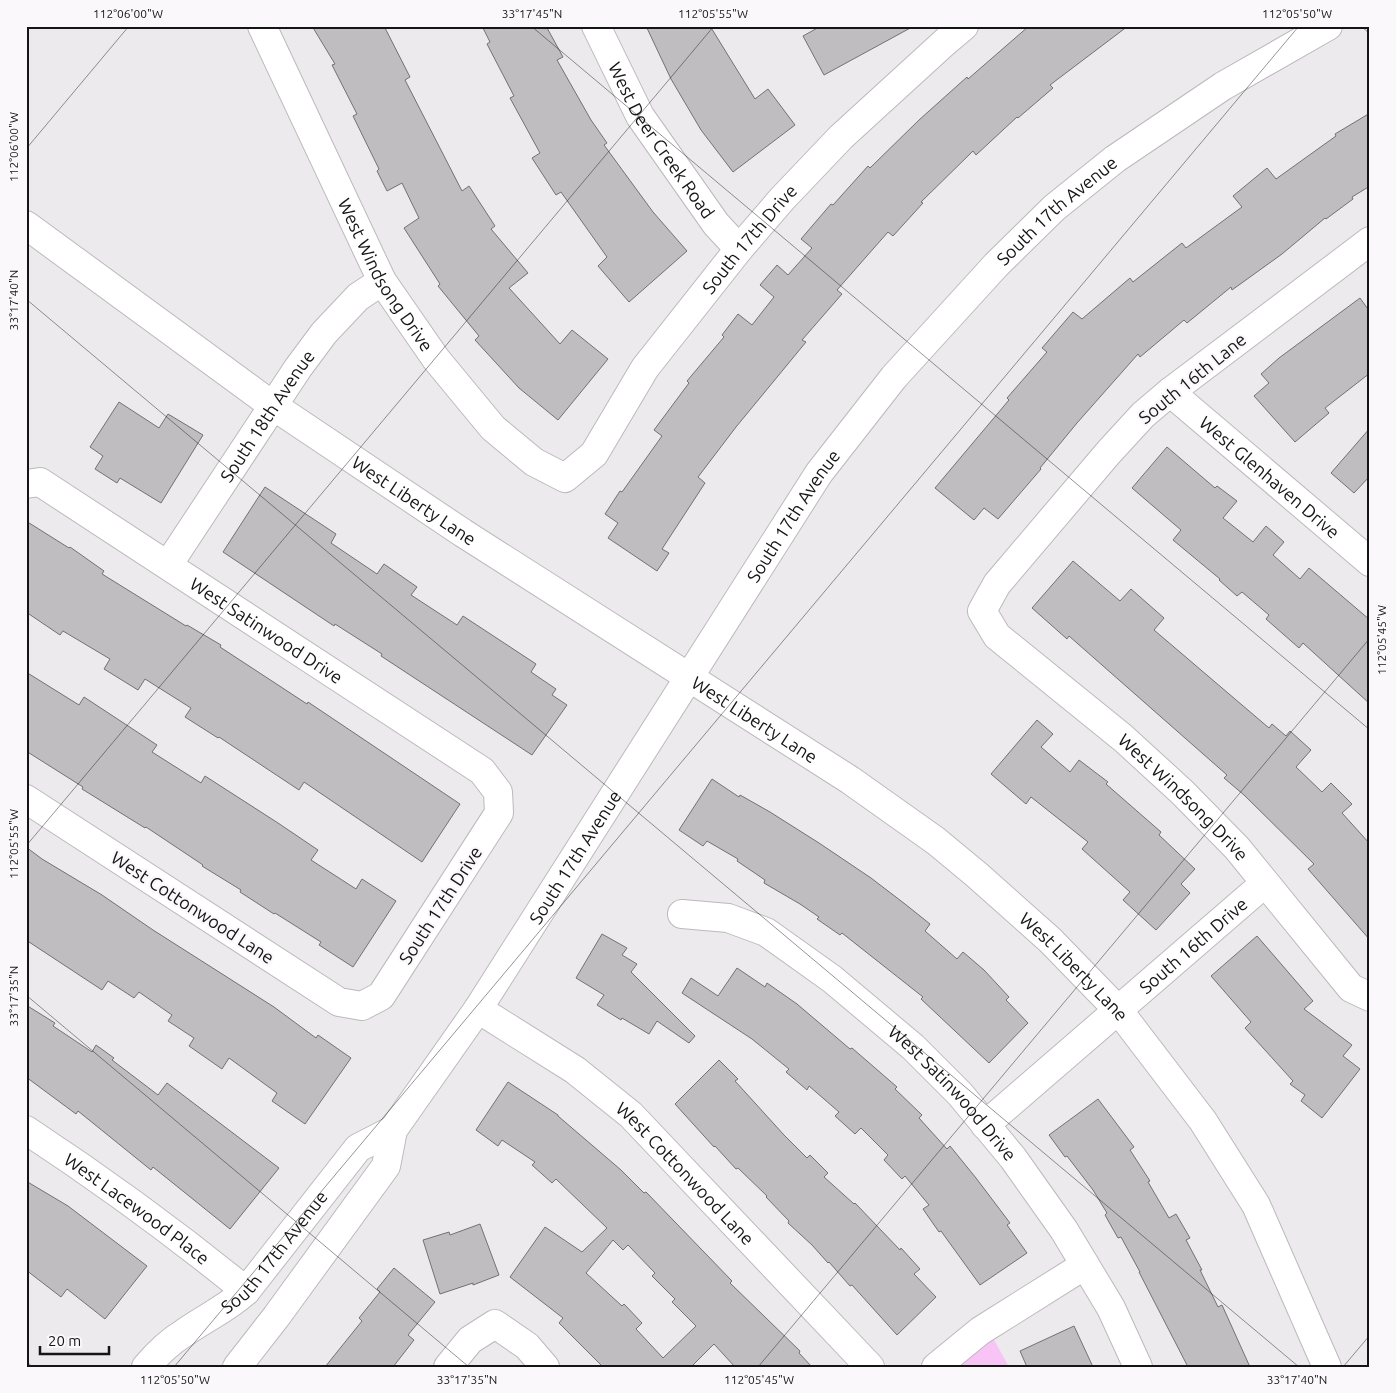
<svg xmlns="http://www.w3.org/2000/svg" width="1396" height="1393" viewBox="0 0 1396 1393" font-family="Ubuntu,sans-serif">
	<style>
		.green { fill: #f8c4f6 }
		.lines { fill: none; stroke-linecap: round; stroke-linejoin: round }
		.stream { stroke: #cb8cc9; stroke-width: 7 }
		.building { fill: #bfbdbf; stroke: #737173; fill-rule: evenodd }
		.minor-casing { stroke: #bcb9bc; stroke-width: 30 }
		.major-casing { stroke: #bcb9bc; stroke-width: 30 }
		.minor { stroke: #fff; stroke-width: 28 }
		.major { stroke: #fff; stroke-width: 28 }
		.ticks { fill: none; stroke: #161516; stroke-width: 1; stroke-opacity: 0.45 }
		.labels { text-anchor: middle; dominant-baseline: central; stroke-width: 4.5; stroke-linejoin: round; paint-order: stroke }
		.street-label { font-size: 18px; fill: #161516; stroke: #faf8fa }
		.neatline { fill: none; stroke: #161516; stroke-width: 2 }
		.ticks-label { font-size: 12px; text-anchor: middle; fill: #161516 }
	</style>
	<rect width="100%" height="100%" fill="#edeaed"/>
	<path class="green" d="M987 1327 1009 1367H936Z"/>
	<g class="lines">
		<path class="stream" d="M26 1365 28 1367"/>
	</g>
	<path class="building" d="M312 26H384L410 77 405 80 462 191 469 186 495 226 491 229 528 273 509 288 560 344 572 330 608 359 558 420 519 388 475 340 479 336 438 286 440 284 404 228 419 218 402 183 387 191 377 171 379 169 353 116 357 114 332 65 335 64Z
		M482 26H546L563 57 557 60 591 120 607 143 604 145 653 212 687 251 629 302 598 266 607 257 561 192 556 195 532 158 540 153 510 98 514 96 487 44 490 42Z
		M646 26H710L755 99 768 89 795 125 733 172 701 130 671 79Z
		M821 26H914L824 75 803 36Z
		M1029 26H1128L1050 85 1053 88 1018 118 1017 117 976 155 973 151 921 202 923 203 893 236 888 232 837 290 842 294 802 340 806 342 736 427 698 477 705 483 662 549 669 553 657 571 608 538 618 523 605 514 620 491 622 492 662 436 654 430 689 383 687 381 724 337 722 335 738 314 752 325 774 297 760 285 777 265 788 275 812 248 801 239 831 204 833 205 868 166 870 168 919 120 967 77 968 79Z
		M1370 113V186L1352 197 1353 199 1326 219 1325 218 1282 254 1232 290 1231 287 1187 323 1184 320 1140 357 1138 354 1077 423 1040 468 1041 469 998 519 984 508 974 520 935 488 1009 400 1007 398 1047 352 1042 348 1073 312 1082 319 1130 278 1133 282 1182 243 1186 248 1242 207 1233 196 1267 168 1276 179 1336 136 1335 134Z
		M1360 298 1370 312V373L1325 408 1329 413 1295 442 1254 396 1269 383 1261 374 1279 358Z
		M119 402 159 428 168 414 203 435 161 503 120 478 117 483 95 469 103 456 90 447Z
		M1370 428V476L1354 493 1331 473Z
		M1167 447 1215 488 1217 486 1237 501 1223 518 1253 542 1266 526 1284 542 1273 555 1300 579 1309 568 1370 620V704L1303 643 1299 648 1266 619 1269 615 1242 592 1237 596 1219 580 1220 579 1173 540 1181 530 1132 488Z
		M265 487 336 534 331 543 377 574 384 564 417 587 411 595 457 625 463 616 536 664 531 672 556 689 552 695 567 705 532 755 381 656 382 654 335 624 334 626 223 552Z
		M26 521 69 548 70 547 104 571 102 574 186 626 187 625 221 645 220 647 307 704 308 702 460 804 422 862 304 782 299 790 219 737 218 738 185 717 191 708 145 679 138 690 104 669 110 659 63 631 60 635 26 612Z
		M1073 561 1120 601 1131 589 1164 618 1154 630 1269 728 1272 724 1286 736 1290 731 1311 750 1296 767 1322 792 1331 783 1352 804 1342 813 1370 844V940L1308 869 1314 864 1244 795 1224 778 1227 775 1069 636 1067 639 1032 608Z
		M26 672 79 705 84 697 157 745 152 752 201 783 205 776 278 823 318 850 311 860 356 889 362 879 396 901 353 967 319 945 321 942 275 913 274 914 240 892 241 890 202 866 203 865 146 827 145 828 82 789 83 787 26 751Z
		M1037 720 1053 734 1041 747 1070 772 1079 760 1108 782 1106 784 1161 832 1159 835 1195 869 1181 884 1190 893 1156 930 1123 900 1130 892 1082 849 1088 842 1031 797 1026 804 991 774Z
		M712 779 739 797 740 795 770 812 819 843 871 878 905 904 930 924 925 931 957 959 963 952 984 970 1009 997 1006 1000 1028 1023 989 1063 921 999 923 997 842 933 840 935 817 919 819 917 800 904 764 883 765 880 737 861 738 859 707 841 703 846 679 830Z
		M26 847 42 859 102 895 153 930 274 1007 316 1038 318 1035 351 1058 305 1124 272 1101 277 1093 229 1058 222 1069 189 1046 194 1038 168 1021 172 1015 139 992 134 998 108 981 102 990 26 940Z
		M602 934 627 948 622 955 637 964 631 972 695 1036 689 1043 657 1021 649 1034 622 1018 621 1020 597 1005 604 995 576 978Z
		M1257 936 1313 1001 1304 1009 1352 1045 1343 1056 1360 1069 1322 1118 1301 1101 1305 1095 1290 1084 1293 1081 1245 1028 1251 1022 1211 976Z
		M737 968 765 987 767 983 797 1004 850 1049 852 1048 897 1087 895 1089 922 1115 919 1118 947 1149 950 1146 976 1178 1010 1223 1007 1225 1027 1253 980 1285 941 1231 939 1232 923 1209 929 1205 905 1176 902 1179 884 1160 888 1155 861 1128 855 1134 835 1116 839 1112 809 1086 807 1090 786 1072 789 1069 752 1039 682 993 691 978 718 996Z
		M26 1005 55 1023 53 1026 92 1052 96 1045 114 1058 112 1060 158 1095 167 1083 279 1168 230 1229 153 1167 151 1170 78 1111 76 1114 26 1077Z
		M719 1060 738 1079 735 1081 784 1135 807 1158 810 1155 828 1173 824 1177 854 1204 855 1203 900 1250 901 1248 920 1269 914 1274 936 1297 897 1335 852 1285 850 1286 829 1262 828 1263 812 1245 788 1223 789 1221 766 1197 767 1196 738 1168 736 1169 715 1146 714 1147 675 1104Z
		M508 1082 558 1115V1116L621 1170 644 1193 646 1192 732 1281 730 1283 800 1351 799 1353 812 1367H735L714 1344 691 1367H603L559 1323 563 1318 510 1277 545 1227 582 1252 607 1228 556 1179 552 1183 532 1165 535 1162 502 1140 498 1146 476 1130ZM613 1240 623 1250 628 1245 655 1273 652 1276 675 1299 672 1302 696 1326 663 1358 636 1329 642 1323 624 1304 622 1306 586 1273Z
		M1098 1099 1134 1147 1130 1150 1150 1181 1148 1182 1169 1218 1176 1214 1190 1238 1186 1240 1202 1270H1200L1218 1307 1222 1305 1250 1367H1188L1139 1272H1140L1121 1237 1118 1238 1105 1215 1107 1213 1093 1190 1067 1156 1065 1157 1049 1135Z
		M26 1181 68 1206 147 1266 105 1319 67 1289 61 1297 26 1270Z
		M480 1224 499 1275 473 1285V1283L440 1294 423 1240 449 1232 450 1235Z
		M394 1268 435 1302 408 1335 414 1340 393 1367H325L362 1321 359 1318 380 1292 377 1289Z
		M1074 1326 1093 1367H1027L1020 1351Z"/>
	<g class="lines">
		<g class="minor-casing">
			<g id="minor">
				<path id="s1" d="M262 26 382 281 436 359 493 428 534 462 565 478 594 454 645 368 739 249 782 199 841 137 945 42 964 26"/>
				<path id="s2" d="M596 26 640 116 716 224 739 249"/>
				<path id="s3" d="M26 225 272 405 463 533 850 780 936 841 977 875 1050 940 1119 1011 1203 1121 1256 1205 1327 1367"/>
				<path id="s4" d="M1370 241 1170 392 1143 415 1109 452 997 584 982 611 997 636 1123 738 1182 792 1237 848 1351 988 1370 997"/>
				<path id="s5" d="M1170 392 1370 562"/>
				<path id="s6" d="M26 484 40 482 482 771 498 792 499 813 381 996 362 1006 339 1002 26 799"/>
				<path id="s7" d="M168 565 298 368 324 333 358 297 382 281"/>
				<path id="s8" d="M682 914 728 918 766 932 832 979 913 1047 960 1094 1013 1158 1064 1230 1111 1308 1138 1367"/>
				<path id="s9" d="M478 1009 575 1070 631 1115 870 1367"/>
				<path id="s10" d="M985 1125 1265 883"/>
				<path id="s11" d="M26 1130C102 1180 176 1234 246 1291"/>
				<path d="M448 1367 470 1340 495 1324 527 1346 545 1367"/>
				<path d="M936 1367 980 1331 1085 1265"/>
			</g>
		</g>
		<g class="major-casing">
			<g id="major">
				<path id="s12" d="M146 1367C157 1354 169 1342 184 1333 205 1318 226 1309 246 1291L358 1148 393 1130"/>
				<path id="s13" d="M237 1367 276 1317 386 1166 393 1130 478 1009 819 473 894 377 996 265 1054 208 1115 159 1223 86 1328 26"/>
			</g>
		</g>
		<use href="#minor" class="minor"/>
		<use href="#major" class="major"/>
	</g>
	<path class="ticks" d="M531 26 1370 730M1361 26 1370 34M26 149 129 26M26 299 1299 1367M26 846 714 26M26 995 469 1367M174 1367 1299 26M758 1367 1370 638M1343 1367 1370 1335"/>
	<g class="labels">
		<g class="street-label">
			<text stroke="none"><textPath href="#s2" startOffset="132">West Deer Creek Road</textPath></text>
			<text stroke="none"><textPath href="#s13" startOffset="1425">South 17th Avenue</textPath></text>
			<text stroke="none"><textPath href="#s1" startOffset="858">South 17th Drive</textPath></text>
			<text stroke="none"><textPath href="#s1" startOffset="278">West Windsong Drive</textPath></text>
			<text transform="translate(1192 378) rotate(-39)">South 16th Lane</text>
			<text stroke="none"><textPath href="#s7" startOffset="179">South 18th Avenue</textPath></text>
			<text stroke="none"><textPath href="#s5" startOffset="131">West Glenhaven Drive</textPath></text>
			<text stroke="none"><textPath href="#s3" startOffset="476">West Liberty Lane</textPath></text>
			<text stroke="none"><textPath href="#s13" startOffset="1020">South 17th Avenue</textPath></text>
			<text stroke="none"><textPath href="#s6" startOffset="285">West Satinwood Drive</textPath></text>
			<text stroke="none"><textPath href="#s3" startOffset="881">West Liberty Lane</textPath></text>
			<text stroke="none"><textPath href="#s4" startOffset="816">West Windsong Drive</textPath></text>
			<text stroke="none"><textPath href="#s13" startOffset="615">South 17th Avenue</textPath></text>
			<text transform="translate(440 905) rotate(-57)">South 17th Drive</text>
			<text transform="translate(193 907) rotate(33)">West Cottonwood Lane</text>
			<text stroke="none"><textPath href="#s10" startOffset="275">South 16th Drive</textPath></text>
			<text stroke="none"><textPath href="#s3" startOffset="1286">West Liberty Lane</textPath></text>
			<text stroke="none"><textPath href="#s8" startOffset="334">West Satinwood Drive</textPath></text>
			<text stroke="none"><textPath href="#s9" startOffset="266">West Cottonwood Lane</textPath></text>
			<text stroke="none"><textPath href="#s11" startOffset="136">West Lacewood Place</textPath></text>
			<text stroke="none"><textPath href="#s12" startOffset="174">South 17th Avenue</textPath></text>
		</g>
	</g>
	<rect width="1396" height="1393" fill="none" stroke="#faf8fa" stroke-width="55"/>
	<path d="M40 1346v8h69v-8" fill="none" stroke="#161516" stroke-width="2.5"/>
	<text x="48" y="1346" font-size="15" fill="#161516" stroke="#faf8fa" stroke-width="4" paint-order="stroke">20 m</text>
	<rect x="28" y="28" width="1340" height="1338" class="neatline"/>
	<g class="ticks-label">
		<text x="128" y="18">112°06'00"W</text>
		<text x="532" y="18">33°17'45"N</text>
		<text x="713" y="18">112°05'55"W</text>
		<text x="1297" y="18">112°05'50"W</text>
		<text transform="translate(14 147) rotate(-90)" y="4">112°06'00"W</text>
		<text transform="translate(14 300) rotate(-90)" y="4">33°17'40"N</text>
		<text transform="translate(1382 640) rotate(-90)" y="4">112°05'45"W</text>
		<text transform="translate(14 844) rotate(-90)" y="4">112°05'55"W</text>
		<text transform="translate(14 996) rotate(-90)" y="4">33°17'35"N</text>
		<text x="175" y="1384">112°05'50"W</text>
		<text x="467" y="1384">33°17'35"N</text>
		<text x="759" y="1384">112°05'45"W</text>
		<text x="1297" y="1384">33°17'40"N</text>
	</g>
</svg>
